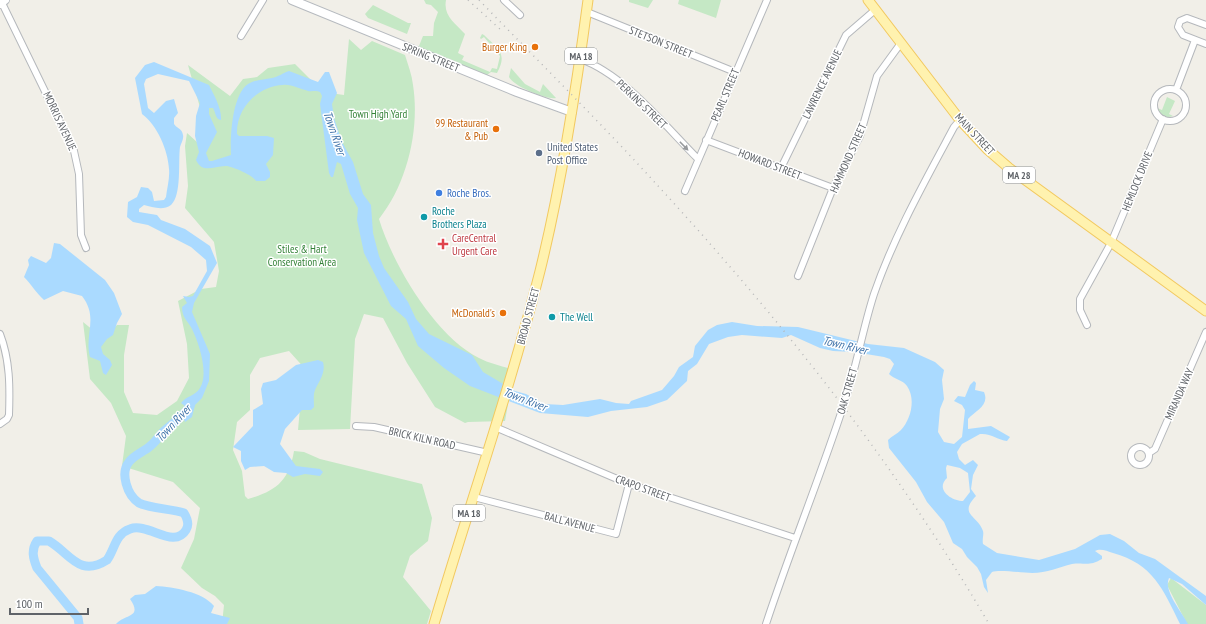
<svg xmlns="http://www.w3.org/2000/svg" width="1206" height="624" viewBox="0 0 1206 624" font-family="'PT Sans Narrow',sans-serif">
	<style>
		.green { fill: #c5e8c5 }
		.water { fill: #aadaff; fill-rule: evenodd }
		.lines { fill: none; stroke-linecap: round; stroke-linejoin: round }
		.river { stroke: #aadaff; stroke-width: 9 }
		.street-casing { stroke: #b5b8bc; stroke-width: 8 }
		.secondary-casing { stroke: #b6babf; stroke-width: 10 }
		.primary-casing { stroke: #f2c960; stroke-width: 11 }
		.street { stroke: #fff; stroke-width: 6 }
		.secondary { stroke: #fff; stroke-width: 8 }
		.primary { stroke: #fff2af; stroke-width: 9 }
		.rail { stroke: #b6b7b8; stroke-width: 1.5; stroke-dasharray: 1 5; stroke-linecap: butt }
		.oneway { fill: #979a9d }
		.food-dot { fill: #e8710a; stroke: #fff; stroke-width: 1.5 }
		.service-dot { fill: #5c6f8a; stroke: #fff; stroke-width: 1.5 }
		.shop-dot { fill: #3f7fe0; stroke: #fff; stroke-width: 1.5 }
		.culture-dot { fill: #0f9aa8; stroke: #fff; stroke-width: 1.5 }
		.health-dot { fill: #e0444e; stroke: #fff; stroke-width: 1.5 }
		.labels { text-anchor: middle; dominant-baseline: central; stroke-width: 3; stroke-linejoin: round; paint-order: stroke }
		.shield { fill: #fff; stroke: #8f9295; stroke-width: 1 }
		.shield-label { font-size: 10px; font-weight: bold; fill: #5f6368 }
		.street-label { font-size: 11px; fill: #5f6368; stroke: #fff }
		.food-label { font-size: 11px; fill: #c56008; stroke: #fff; text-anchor: end }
		.park-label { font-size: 11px; fill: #348238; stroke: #fff }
		.service-label { font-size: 11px; fill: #4e5e75; stroke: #fff; text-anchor: start }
		.shop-label { font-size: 11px; fill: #366cbe; stroke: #fff; text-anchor: start }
		.culture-label { font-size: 11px; fill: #0d838f; stroke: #fff; text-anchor: start }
		.health-label { font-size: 11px; fill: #be3a42; stroke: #fff; text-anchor: start }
		.water-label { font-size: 12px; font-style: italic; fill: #4174aa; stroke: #fff }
	</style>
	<rect width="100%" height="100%" fill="#f1efe8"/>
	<path class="green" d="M424 0H446C443 16 455 23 465 34L458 53 464 56 462 60 490 72 492 68 497 69 500 56 484 37 481 39 480 38 482 34 484 35C498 49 508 53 497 73L491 72 487 75 420 48 419 46 423 36H433L434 23 438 12 431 5 426 4Z
		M629 0H653L648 8 629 2Z
		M679 0H721L716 18 678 4Z
		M373 5 408 23H411L407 34 368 18 365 14Z
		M349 39 361 50 372 41 405 55C408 65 412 75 413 85 420 130 407 184 379 219 393 265 435 336 479 358 490 364 503 366 514 370L505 421 468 422 465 423 435 407 407 363 383 318 364 314 355 339 350 429 298 430 301 397 307 371 289 351 260 358 250 375V410L237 422 233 450 242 471 245 496 248 499C276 491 289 481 294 451L304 452 320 459 422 484 432 518 428 541 410 556 403 577 431 611 427 624H222L224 605 215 596 202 588 181 568 194 539 200 508 173 482 122 466 126 436 111 403 90 379 83 322 104 339 117 325H129L124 355V392L133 413 157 415 177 401 189 378 187 344 178 301 201 289 216 287 219 271 214 242 185 208 188 186 185 146 187 133 197 142 203 118 188 65 230 96 243 79 257 77 268 68 295 64 323 92 344 95Z
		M511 68 525 84 540 92 543 84 556 98C547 100 513 86 509 77Z
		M1167 97 1175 101 1169 114 1173 116C1165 119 1160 116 1157 108L1162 110Z
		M1171 578 1206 605V624H1187L1167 585Z"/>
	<path class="water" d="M154 62 209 85C214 95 222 109 221 120 215 119 216 113 213 108H209V114L217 132 206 153 209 161H212L231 155C230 137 232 95 248 84 256 79 264 80 272 78 278 77 283 73 289 71L318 82 325 72H329L337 93 332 104 334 118 342 142 353 162 363 194 371 205 373 233 379 256 384 268 408 302 416 319 429 334 472 355 483 372 515 391 526 394 544 404 563 405 600 399 616 403 629 404 631 401 662 390 674 376 679 367 693 357 695 346 708 330 717 325 732 322 757 326 798 327 868 344 904 348 935 362 944 370 942 380 944 399 940 409 938 432 944 442 954 444 962 437 965 410 962 405 954 401 958 396 965 397 970 385 974 381 976 383 975 390 984 392C990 406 975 411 968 419V429L991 426 1010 437 1007 441C998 440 991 433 980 434L962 444 957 452 959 459 965 465 973 460 978 465 973 475 971 489 976 496C958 515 978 515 983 531 984 535 982 539 983 544L997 553 1039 560 1075 549 1100 535 1110 534 1124 541 1139 553 1155 559 1206 596V605L1182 584 1169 578C1163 591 1182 612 1188 624H1180C1163 589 1153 564 1113 553 1107 551 1100 548 1095 551L1102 556V559C1088 567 1085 562 1072 564 1059 567 1047 573 1032 573 1023 573 999 569 992 572L986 580 988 593 984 587 981 574 977 567 967 557 962 549 953 543 944 522 927 502 916 482 889 448 888 440C892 436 897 434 901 430 911 419 916 399 907 386 903 380 894 379 889 374L894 364 890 359 884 357 854 352 833 351 820 348 791 335 782 338 742 335 728 337 709 344 697 364 688 371 687 381 667 400 647 407 611 411 588 417 540 413 470 386 444 368 418 346 406 319 391 306 364 253 357 220 358 208 350 194 341 164 337 162 333 177H331L329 173 320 104 322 96 320 92C316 90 312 92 308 91 300 89 291 84 283 85 258 86 236 108 237 134L239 136H267L274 138 273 155 266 164 270 172V177L265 181H256C253 175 233 167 227 166 215 165 203 175 196 160L199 152 195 136 196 116 200 103 189 81 158 74 146 79 144 84 148 108 154 113 166 101 174 99 178 113 174 118V124C177 129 182 128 183 135 184 139 181 143 180 147 178 161 182 195 171 205 163 211 152 207 144 205L139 209V212L157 215 161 220 185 229 210 246 217 263 194 303 192 312 210 354 209 381 202 398 195 405 192 417 185 422 183 416 185 406 181 403C186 396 195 396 200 388 209 374 199 343 192 329 188 321 182 318 182 307L187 303 183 296 189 297 193 296 207 271 206 260 191 247 148 225 133 222 127 217 128 202 137 197 141 187 148 188 152 192 154 201 164 200 166 197C167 188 170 178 169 169 168 150 157 125 142 114L135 78 145 65ZM947 465 960 468 968 473 970 492 963 501C951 501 935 489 947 478L946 468Z
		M54 243 60 244 105 280 114 293 122 314 117 323 113 335 107 339 101 347 103 354 110 360 112 365 106 375 103 373 100 361 90 357C84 334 99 318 82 296L63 291 44 300C36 293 32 285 24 277L29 265 28 260 31 256 46 263 51 258Z
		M318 360 323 362C326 373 319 381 315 390 313 395 314 402 314 407L311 410H302L285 429 280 444 296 466 320 469 323 472 320 476 305 474 293 477 286 473 274 472 264 466 250 467 245 470 241 461V451L233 447 253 426V410L263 404 261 389 263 383 276 380 296 365Z
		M156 586C173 587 203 592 214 606L211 613 230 618 227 624H116C125 614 143 618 130 599L135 595 145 594Z"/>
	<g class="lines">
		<path class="river" d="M79 624 78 618 37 568C33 558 31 550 37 541H49C70 553 79 578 107 560 115 549 115 534 130 529 148 522 174 550 186 530 190 524 187 518 184 513 172 509 148 508 139 503 127 495 120 473 129 462 134 455 143 452 149 447 155 443 159 436 164 431 173 423 183 417 190 406"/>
		<g class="street-casing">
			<path id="street" d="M504 0 520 15
				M2 3 74 151 79 174 81 235 86 248
				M587 12 735 72
				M1206 25 1187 18 1180 21 1178 27 1183 35 1206 44
				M241 36 263 0
				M580 59C624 74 665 126 698 159
				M1154 105a16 16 0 1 1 32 0a16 16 0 1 1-32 0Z
				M1176 90 1195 40
				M706 140 833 188
				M781 168 846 35 875 10
				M685 191 767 0
				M798 276 833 188 860 136 877 76 901 43
				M1087 325 1080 310V299L1111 243 1163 119
				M0 334C10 360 10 387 9 415L7 419 0 424
				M356 426 374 427 488 453
				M495 427 629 484 795 538
				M1131 456a9 9 0 1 1 18 0a9 9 0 1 1-18 0Z
				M1149 453 1155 449 1206 332
				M474 497 616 534 629 484
				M766 624C790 551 819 480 843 407 856 370 862 331 874 294 894 236 925 181 954 127L960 120"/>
		</g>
		<g class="secondary-casing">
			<path id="secondary" d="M292 0 517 92 572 112
				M0 4 5 0"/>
		</g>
		<g class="primary-casing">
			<path id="primary" d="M868 0 960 120 987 149 1009 168 1206 311
				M434 624C469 506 510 390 540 271 562 182 576 91 588 0"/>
		</g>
		<use href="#street" class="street"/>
		<use href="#secondary" class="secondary"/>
		<use href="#primary" class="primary"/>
		<path class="rail" d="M468 0 501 30
			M479 0C539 62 601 123 659 187 782 321 897 466 989 624"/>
	</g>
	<defs><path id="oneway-solid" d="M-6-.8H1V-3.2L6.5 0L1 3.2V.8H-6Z"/></defs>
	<use class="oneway" href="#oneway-solid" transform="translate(684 146) rotate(46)"/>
	<g class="food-dot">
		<circle cx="535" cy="47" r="4"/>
		<circle cx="496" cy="129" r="4"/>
		<circle cx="503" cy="313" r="4"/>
	</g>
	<circle class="service-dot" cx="539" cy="153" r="4"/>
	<circle class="shop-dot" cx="439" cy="193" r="4"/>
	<g class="culture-dot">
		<circle cx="424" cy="217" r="4"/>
		<circle cx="552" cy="317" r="4"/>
	</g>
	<path class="health-dot" d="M441 238h4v4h4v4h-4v4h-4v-4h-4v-4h4z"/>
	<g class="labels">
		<g class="shield">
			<rect x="565" y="48" width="32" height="16" rx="3"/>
			<rect x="1003" y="167" width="32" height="16" rx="3"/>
			<rect x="453" y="505" width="32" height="16" rx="3"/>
		</g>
		<g class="shield-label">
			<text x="581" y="56">MA 18</text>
			<text x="1019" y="175">MA 28</text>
			<text x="469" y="513">MA 18</text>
		</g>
		<g class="street-label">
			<text transform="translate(661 42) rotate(22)">STETSON STREET</text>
			<text transform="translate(431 57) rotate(22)">SPRING STREET</text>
			<text transform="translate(822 84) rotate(-64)">LAWRENCE AVENUE</text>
			<text transform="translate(725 95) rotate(-67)">PEARL STREET</text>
			<text transform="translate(642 104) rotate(44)">PERKINS STREET</text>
			<text transform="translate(60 121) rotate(65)">MORRIS AVENUE</text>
			<text transform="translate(975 134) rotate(47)">MAIN STREET</text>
			<text transform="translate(848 158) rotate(-66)">HAMMOND STREET</text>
			<text transform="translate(770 164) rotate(21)">HOWARD STREET</text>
			<text transform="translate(1137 181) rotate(-68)">HEMLOCK DRIVE</text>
			<text transform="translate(528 316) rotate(-75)">BROAD STREET</text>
			<text transform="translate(847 391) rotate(-74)">OAK STREET</text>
			<text transform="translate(1179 394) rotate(-66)">MIRANDA WAY</text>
			<text transform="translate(422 438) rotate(13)">BRICK KILN ROAD</text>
			<text transform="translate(643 488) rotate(20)">CRAPO STREET</text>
			<text transform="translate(570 522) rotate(15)">BALL AVENUE</text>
		</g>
		<g class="food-label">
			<text x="527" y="47">Burger King</text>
			<text x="488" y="123">99 Restaurant<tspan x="488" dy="13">&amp; Pub</tspan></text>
			<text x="495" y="313">McDonald's</text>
		</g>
		<g class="park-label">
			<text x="378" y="114">Town High Yard</text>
			<text x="302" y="249">Stiles &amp; Hart<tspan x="302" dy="13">Conservation Area</tspan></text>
		</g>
		<g class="service-label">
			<text x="547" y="147">United States<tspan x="547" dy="13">Post Office</tspan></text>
		</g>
		<g class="shop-label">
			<text x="447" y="193">Roche Bros.</text>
		</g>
		<g class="culture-label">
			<text x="432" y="211">Roche<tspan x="432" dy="13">Brothers Plaza</tspan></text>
			<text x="560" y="317">The Well</text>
		</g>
		<g class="health-label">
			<text x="452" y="238">CareCentral<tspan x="452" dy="13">Urgent Care</tspan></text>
		</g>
		<g class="water-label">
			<text transform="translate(335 133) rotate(71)">Town River</text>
			<text transform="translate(845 345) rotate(14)">Town River</text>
			<text transform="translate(525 399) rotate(21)">Town River</text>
			<text transform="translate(173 423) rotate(-47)">Town River</text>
		</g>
	</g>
	<path d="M10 608v6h78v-6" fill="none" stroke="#5f6368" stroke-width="2"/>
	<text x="16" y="608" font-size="12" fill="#5f6368" stroke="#ffffff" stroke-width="3" paint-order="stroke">100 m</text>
</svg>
